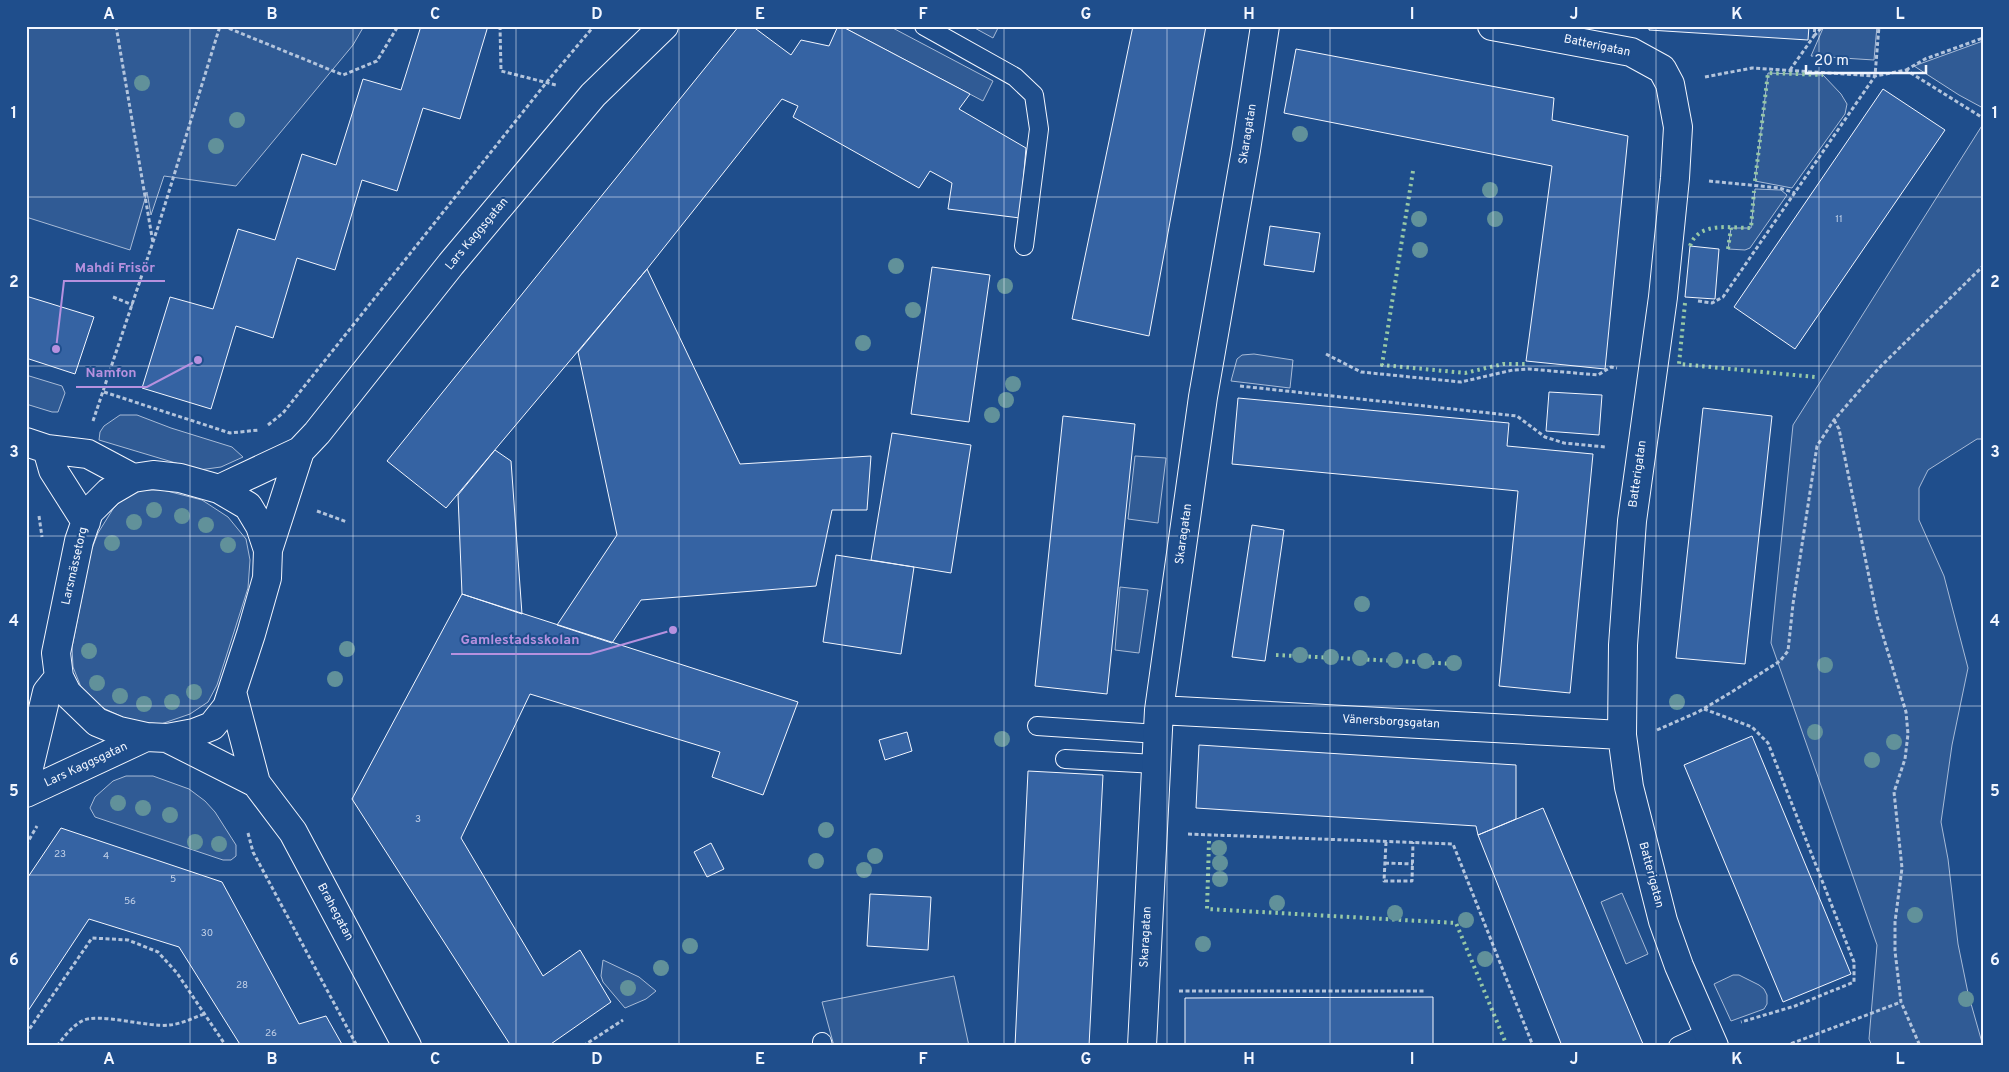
<svg xmlns="http://www.w3.org/2000/svg" width="2009" height="1072" viewBox="0 0 2009 1072" font-family="Overpass,sans-serif">
	<style>
		.built { fill: #305b95; stroke: #a8bbd7 }
		.building { fill: #3563a3; stroke: #f2f6ff }
		.lines { fill: none; stroke-linecap: round; stroke-linejoin: round }
		.service-casing { stroke: #f2f6ff; stroke-width: 20 }
		.minor-casing { stroke: #f2f6ff; stroke-width: 30 }
		.path { stroke: #b3c4dc; stroke-width: 3; stroke-dasharray: 4 2.5; stroke-linecap: butt }
		.service { stroke: #1f4e8c; stroke-width: 18 }
		.minor { stroke: #1f4e8c; stroke-width: 28 }
		.hedge { stroke: #97c8a6; stroke-width: 4; stroke-dasharray: 2.5 4; stroke-linecap: butt }
		.tree { fill: #61919a }
		.grid { fill: none; stroke: #f2f6ff; stroke-width: 1; stroke-opacity: 0.55 }
		.labels { text-anchor: middle; dominant-baseline: central; stroke-width: 4; stroke-linejoin: round; paint-order: stroke }
		.number-label { font-size: 10px; fill: #c3d1e8 }
		.street-label { font-size: 12px; fill: #f2f6ff; stroke: #1f4e8c }
		.leader { fill: none; stroke: #b691df; stroke-width: 2 }
		.callout-dot { fill: #b691df; stroke: #1f4e8c; stroke-width: 2 }
		.callout-label { font-size: 14px; text-anchor: middle; font-weight: bold; fill: #b691df; stroke: #1f4e8c; stroke-width: 4; stroke-linejoin: round; paint-order: stroke }
		.neatline { fill: none; stroke: #f2f6ff; stroke-width: 2 }
		.grid-label { font-size: 16px; text-anchor: middle; font-weight: bold; fill: #f2f6ff }
	</style>
	<rect width="100%" height="100%" fill="#1f4e8c"/>
	<path class="built" d="M26 26H364L353 45 236 186 164 176 151 215 147 192 130 250 26 217Z
		M841 26H889L993 81 983 101Z
		M971 26H999L993 38Z
		M1824 26H1877L1874 60 1811 56Z
		M1983 41V108L1959 95 1914 66Z
		M1768 73 1823 75 1841 94 1847 104 1845 114 1792 188 1755 181Z
		M1983 124V439H1977L1928 470 1919 488V520L1944 576 1968 668 1952 745 1941 822 1948 859 1958 944 1968 993 1983 1046H1872L1869 1039 1877 945 1771 643 1793 425Z
		M1755 189 1781 190 1787 195 1750 248 1745 250 1728 249 1731 228H1751Z
		M1254 354 1293 360 1290 388 1231 381 1237 359 1242 355Z
		M26 375 62 386 65 393 58 412H52L26 404Z
		M120 415H137L171 428 232 447 243 457 221 467 199 470 99 440 100 432 104 426Z
		M1135 456 1166 458 1158 523 1128 519Z
		M143 490H163L202 500 228 517 246 539 250 560 248 588 217 685 208 702 190 714 161 724 131 721 101 707 81 687 73 667 72 647 91 551 98 533 113 509 125 497Z
		M1120 587 1148 590 1139 653 1115 650Z
		M126 776H153L189 789 205 801 215 812 236 845V856L231 860H223L95 817 90 808 95 797 113 781Z
		M1622 893 1648 954 1626 964 1601 902Z
		M603 960 639 977 656 991 646 999 625 1008 603 982 601 976Z
		M1733 975H1739L1759 985 1764 989 1767 995V1004L1764 1009 1731 1021 1714 984Z
		M954 976 969 1046H834L822 1002Z"/>
	<path class="building" d="M421 26H488L460 119 423 108 397 191 362 180 335 270 297 258 273 338 236 326 211 409 142 388 170 297 213 309 238 229 275 240 302 154 336 165 363 79 401 90Z
		M739 26H752L791 55 801 40 829 46 838 26H841L970 94 959 109 1026 148 1020 218 948 209 952 183 930 171 919 188 793 117 798 106 782 99 647 269 446 508 387 461Z
		M1133 26H1206L1149 336 1072 319Z
		M1649 26H1809L1808 40 1649 30Z
		M1296 49 1554 98 1552 120 1628 136 1605 369 1526 361 1552 166 1284 113Z
		M1883 89 1945 130 1795 349 1734 307Z
		M1270 226 1320 233 1314 272 1264 265Z
		M1690 246 1719 249 1715 299 1685 297Z
		M932 267 990 275 969 422 911 414Z
		M647 269 740 464 871 456 867 510H832L816 586 641 600 612 643 557 625 617 535 578 352Z
		M26 296 94 317 75 374 26 358Z
		M1549 392 1602 395 1599 435 1546 431Z
		M1238 398 1509 423 1507 446 1593 454 1570 693 1499 686 1518 491 1232 464Z
		M1703 408 1772 416 1745 664 1676 658Z
		M1063 416 1135 424 1107 694 1035 686Z
		M892 433 971 445 951 573 871 560Z
		M495 450 511 461 522 614 462 594 458 495Z
		M1252 525 1284 530 1265 661 1232 657Z
		M836 555 914 567 901 654 823 642Z
		M462 594 798 702 763 795 712 777 720 752 530 694 461 838 543 976 580 950 611 1002 548 1046H511L352 799Z
		M907 732 912 751 885 760 879 740Z
		M1752 736 1851 974 1783 1002 1684 765Z
		M1199 745 1516 765V819L1478 835 1476 826 1196 808Z
		M1028 771 1103 775 1089 1046H1015Z
		M1543 808 1643 1044 1638 1046H1562L1478 835Z
		M61 828 222 882 299 1024 326 1016 343 1046H241L179 947 89 919 26 1014V880Z
		M711 843 724 869 707 877 694 852Z
		M870 894 931 897 928 950 867 946Z
		M1433 997V1046H1185V998Z"/>
	<g class="lines">
		<g class="service-casing">
			<path id="service" d="M924 26 1015 77 1034 95 1039 129 1024 246
				M1037 726 1158 734
				M1065 759 1156 764
				M822 1042 823 1046
				M1678 1046 1708 1032"/>
		</g>
		<g class="minor-casing">
			<path id="minor" d="M1492 26 1631 52 1662 69 1670 84 1678 127 1675 178 1663 297 1632 521 1623 645 1622 735 1629 787 1663 921 1679 966 1714 1046
				M26 442 47 449 88 454 133 478
				M47 449 53 470 86 522
				M219 489 300 451 317 433 451 264 593 95 664 26
				M268 550 300 451
				M232 692 256 783 293 832 407 1046
				M1159 710 1622 735
				M167 738 194 733 212 726 227 707 251 634 267 578 268 550 260 526 248 506 219 489 180 478 153 475 133 478 109 492 89 512 79 541 56 653 59 677 67 693 97 722 119 731 146 737 167 738 256 783
				M26 780 47 692 59 677
				M26 793 146 737
				M1142 1046 1159 710 1203 397 1246 150 1265 26"/>
		</g>
		<path class="path" d="M116 26 153 243
			M223 26 343 75 377 61 398 26
			M500 26 501 71 556 85
			M1814 36 1823 26
			M1790 70 1814 36 1815 26
			M1906 70 1925 59 1983 38
			M1705 77 1752 68 1875 76 1906 70 1983 118
			M1709 181 1780 188 1795 193
			M113 297 133 305
			M1698 301 1712 303 1723 297 1875 76 1879 26
			M1326 354 1361 372 1461 382 1513 370 1529 369 1598 375 1611 367 1617 368
			M1240 386 1517 416 1545 437 1564 443 1606 447
			M104 392 230 433 259 430
			M1834 420 1839 429 1877 616 1906 712 1908 734 1905 759 1894 792 1902 868 1895 922V951L1901 1002 1920 1046
			M93 421 159 224 220 26
			M268 425 283 413 546 83 594 26
			M317 511 347 522
			M39 516 42 537
			M1704 709 1752 727 1768 743 1854 962V982L1795 1006 1741 1022
			M1657 730 1698 712 1730 693 1780 661 1788 651 1793 604 1817 446 1834 420 1879 368 1983 266
			M248 833 253 852 357 1046
			M1188 834 1453 844 1533 1046
			M1386 842 1384 881H1412L1413 842
			M26 845 37 826
			M1385 863 1413 864
			M1179 991H1425
			M26 1034 92 938 128 940 158 952 177 973 226 1046
			M57 1046C64 1037 71 1027 82 1021 98 1012 149 1028 170 1025 181 1024 193 1018 204 1014
			M583 1046 623 1020
			M1785 1046 1901 1002"/>
		<use href="#service" class="service"/>
		<use href="#minor" class="minor"/>
		<path class="hedge" d="M1413 171 1382 365 1465 373 1503 364H1526
			M1755 181 1768 73 1823 75
			M1690 246C1699 221 1730 228 1751 228L1754 191
			M1728 249 1731 228
			M1685 303 1679 364 1815 377
			M1276 655 1457 664
			M1209 841 1207 909 1456 923 1507 1046"/>
	</g>
	<g class="tree">
		<circle cx="142" cy="83" r="8"/>
		<circle cx="237" cy="120" r="8"/>
		<circle cx="1300" cy="134" r="8"/>
		<circle cx="216" cy="146" r="8"/>
		<circle cx="1490" cy="190" r="8"/>
		<circle cx="1419" cy="219" r="8"/>
		<circle cx="1495" cy="219" r="8"/>
		<circle cx="1420" cy="250" r="8"/>
		<circle cx="896" cy="266" r="8"/>
		<circle cx="1005" cy="286" r="8"/>
		<circle cx="913" cy="310" r="8"/>
		<circle cx="863" cy="343" r="8"/>
		<circle cx="1013" cy="384" r="8"/>
		<circle cx="1006" cy="400" r="8"/>
		<circle cx="992" cy="415" r="8"/>
		<circle cx="154" cy="510" r="8"/>
		<circle cx="182" cy="516" r="8"/>
		<circle cx="134" cy="522" r="8"/>
		<circle cx="206" cy="525" r="8"/>
		<circle cx="112" cy="543" r="8"/>
		<circle cx="228" cy="545" r="8"/>
		<circle cx="1362" cy="604" r="8"/>
		<circle cx="347" cy="649" r="8"/>
		<circle cx="89" cy="651" r="8"/>
		<circle cx="1300" cy="655" r="8"/>
		<circle cx="1331" cy="657" r="8"/>
		<circle cx="1360" cy="658" r="8"/>
		<circle cx="1395" cy="660" r="8"/>
		<circle cx="1425" cy="661" r="8"/>
		<circle cx="1454" cy="663" r="8"/>
		<circle cx="1825" cy="665" r="8"/>
		<circle cx="335" cy="679" r="8"/>
		<circle cx="97" cy="683" r="8"/>
		<circle cx="194" cy="692" r="8"/>
		<circle cx="120" cy="696" r="8"/>
		<circle cx="172" cy="702" r="8"/>
		<circle cx="1677" cy="702" r="8"/>
		<circle cx="144" cy="704" r="8"/>
		<circle cx="1815" cy="732" r="8"/>
		<circle cx="1002" cy="739" r="8"/>
		<circle cx="1894" cy="742" r="8"/>
		<circle cx="1872" cy="760" r="8"/>
		<circle cx="118" cy="803" r="8"/>
		<circle cx="143" cy="808" r="8"/>
		<circle cx="170" cy="815" r="8"/>
		<circle cx="826" cy="830" r="8"/>
		<circle cx="195" cy="842" r="8"/>
		<circle cx="219" cy="844" r="8"/>
		<circle cx="1219" cy="848" r="8"/>
		<circle cx="875" cy="856" r="8"/>
		<circle cx="816" cy="861" r="8"/>
		<circle cx="1220" cy="863" r="8"/>
		<circle cx="864" cy="870" r="8"/>
		<circle cx="1220" cy="879" r="8"/>
		<circle cx="1277" cy="903" r="8"/>
		<circle cx="1395" cy="913" r="8"/>
		<circle cx="1915" cy="915" r="8"/>
		<circle cx="1466" cy="920" r="8"/>
		<circle cx="1203" cy="944" r="8"/>
		<circle cx="690" cy="946" r="8"/>
		<circle cx="1485" cy="959" r="8"/>
		<circle cx="661" cy="968" r="8"/>
		<circle cx="628" cy="988" r="8"/>
		<circle cx="1966" cy="999" r="8"/>
	</g>
	<path class="grid" d="M190 26V1046M353 26V1046M516 26V1046M679 26V1046M842 26V1046M1004 26V1046M1167 26V1046M1330 26V1046M1493 26V1046M1656 26V1046M1819 26V1046M26 197H1983M26 366H1983M26 536H1983M26 706H1983M26 875H1983"/>
	<g class="labels">
		<g class="number-label">
			<text x="1839" y="219">11</text>
			<text x="418" y="819">3</text>
			<text x="60" y="854">23</text>
			<text x="106" y="856">4</text>
			<text x="173" y="879">5</text>
			<text x="130" y="901">56</text>
			<text x="207" y="933">30</text>
			<text x="242" y="985">28</text>
			<text x="271" y="1033">26</text>
		</g>
		<g class="street-label">
			<text transform="translate(1597 46) rotate(12)">Batterigatan</text>
			<text transform="translate(1248 134) rotate(-81)">Skaragatan</text>
			<text transform="translate(477 234) rotate(-50)">Lars Kaggsgatan</text>
			<text transform="translate(1638 474) rotate(-82)">Batterigatan</text>
			<text transform="translate(1184 534) rotate(-82)">Skaragatan</text>
			<text transform="translate(75 566) rotate(-77)">Larsmässetorg</text>
			<text transform="translate(1391 722) rotate(3)">Vänersborgsgatan</text>
			<text transform="translate(86 765) rotate(-25)">Lars Kaggsgatan</text>
			<text transform="translate(1651 875) rotate(75)">Batterigatan</text>
			<text transform="translate(335 912) rotate(62)">Brahegatan</text>
			<text transform="translate(1146 937) rotate(-87)">Skaragatan</text>
		</g>
	</g>
	<path class="leader" d="M56 349L64 281H165M198 360L147 387H76M673 630L590 654H451"/>
	<g class="callout-dot">
		<circle cx="56" cy="349" r="5"/>
		<circle cx="198" cy="360" r="5"/>
		<circle cx="673" cy="630" r="5"/>
	</g>
	<g class="callout-label">
		<text x="115" y="272">Mahdi Frisör</text>
		<text x="111" y="377">Namfon</text>
		<text x="520" y="644">Gamlestadsskolan</text>
	</g>
	<rect width="2009" height="1072" fill="none" stroke="#1f4e8c" stroke-width="55"/>
	<path d="M1806 65v8h120v-8" fill="none" stroke="#f2f6ff" stroke-width="2.5"/>
	<text x="1814" y="65" font-size="15" fill="#f2f6ff" stroke="#1f4e8c" stroke-width="4" paint-order="stroke">20 m</text>
	<rect x="28" y="28" width="1954" height="1016" class="neatline"/>
	<g class="grid-label">
		<text x="109" y="19">A</text>
		<text x="272" y="19">B</text>
		<text x="435" y="19">C</text>
		<text x="597" y="19">D</text>
		<text x="760" y="19">E</text>
		<text x="923" y="19">F</text>
		<text x="1086" y="19">G</text>
		<text x="1249" y="19">H</text>
		<text x="1412" y="19">I</text>
		<text x="1574" y="19">J</text>
		<text x="1737" y="19">K</text>
		<text x="1900" y="19">L</text>
		<text x="14" y="118">1</text>
		<text x="1995" y="118">1</text>
		<text x="14" y="287">2</text>
		<text x="1995" y="287">2</text>
		<text x="14" y="457">3</text>
		<text x="1995" y="457">3</text>
		<text x="14" y="626">4</text>
		<text x="1995" y="626">4</text>
		<text x="14" y="796">5</text>
		<text x="1995" y="796">5</text>
		<text x="14" y="965">6</text>
		<text x="1995" y="965">6</text>
		<text x="109" y="1064">A</text>
		<text x="272" y="1064">B</text>
		<text x="435" y="1064">C</text>
		<text x="597" y="1064">D</text>
		<text x="760" y="1064">E</text>
		<text x="923" y="1064">F</text>
		<text x="1086" y="1064">G</text>
		<text x="1249" y="1064">H</text>
		<text x="1412" y="1064">I</text>
		<text x="1574" y="1064">J</text>
		<text x="1737" y="1064">K</text>
		<text x="1900" y="1064">L</text>
	</g>
</svg>
